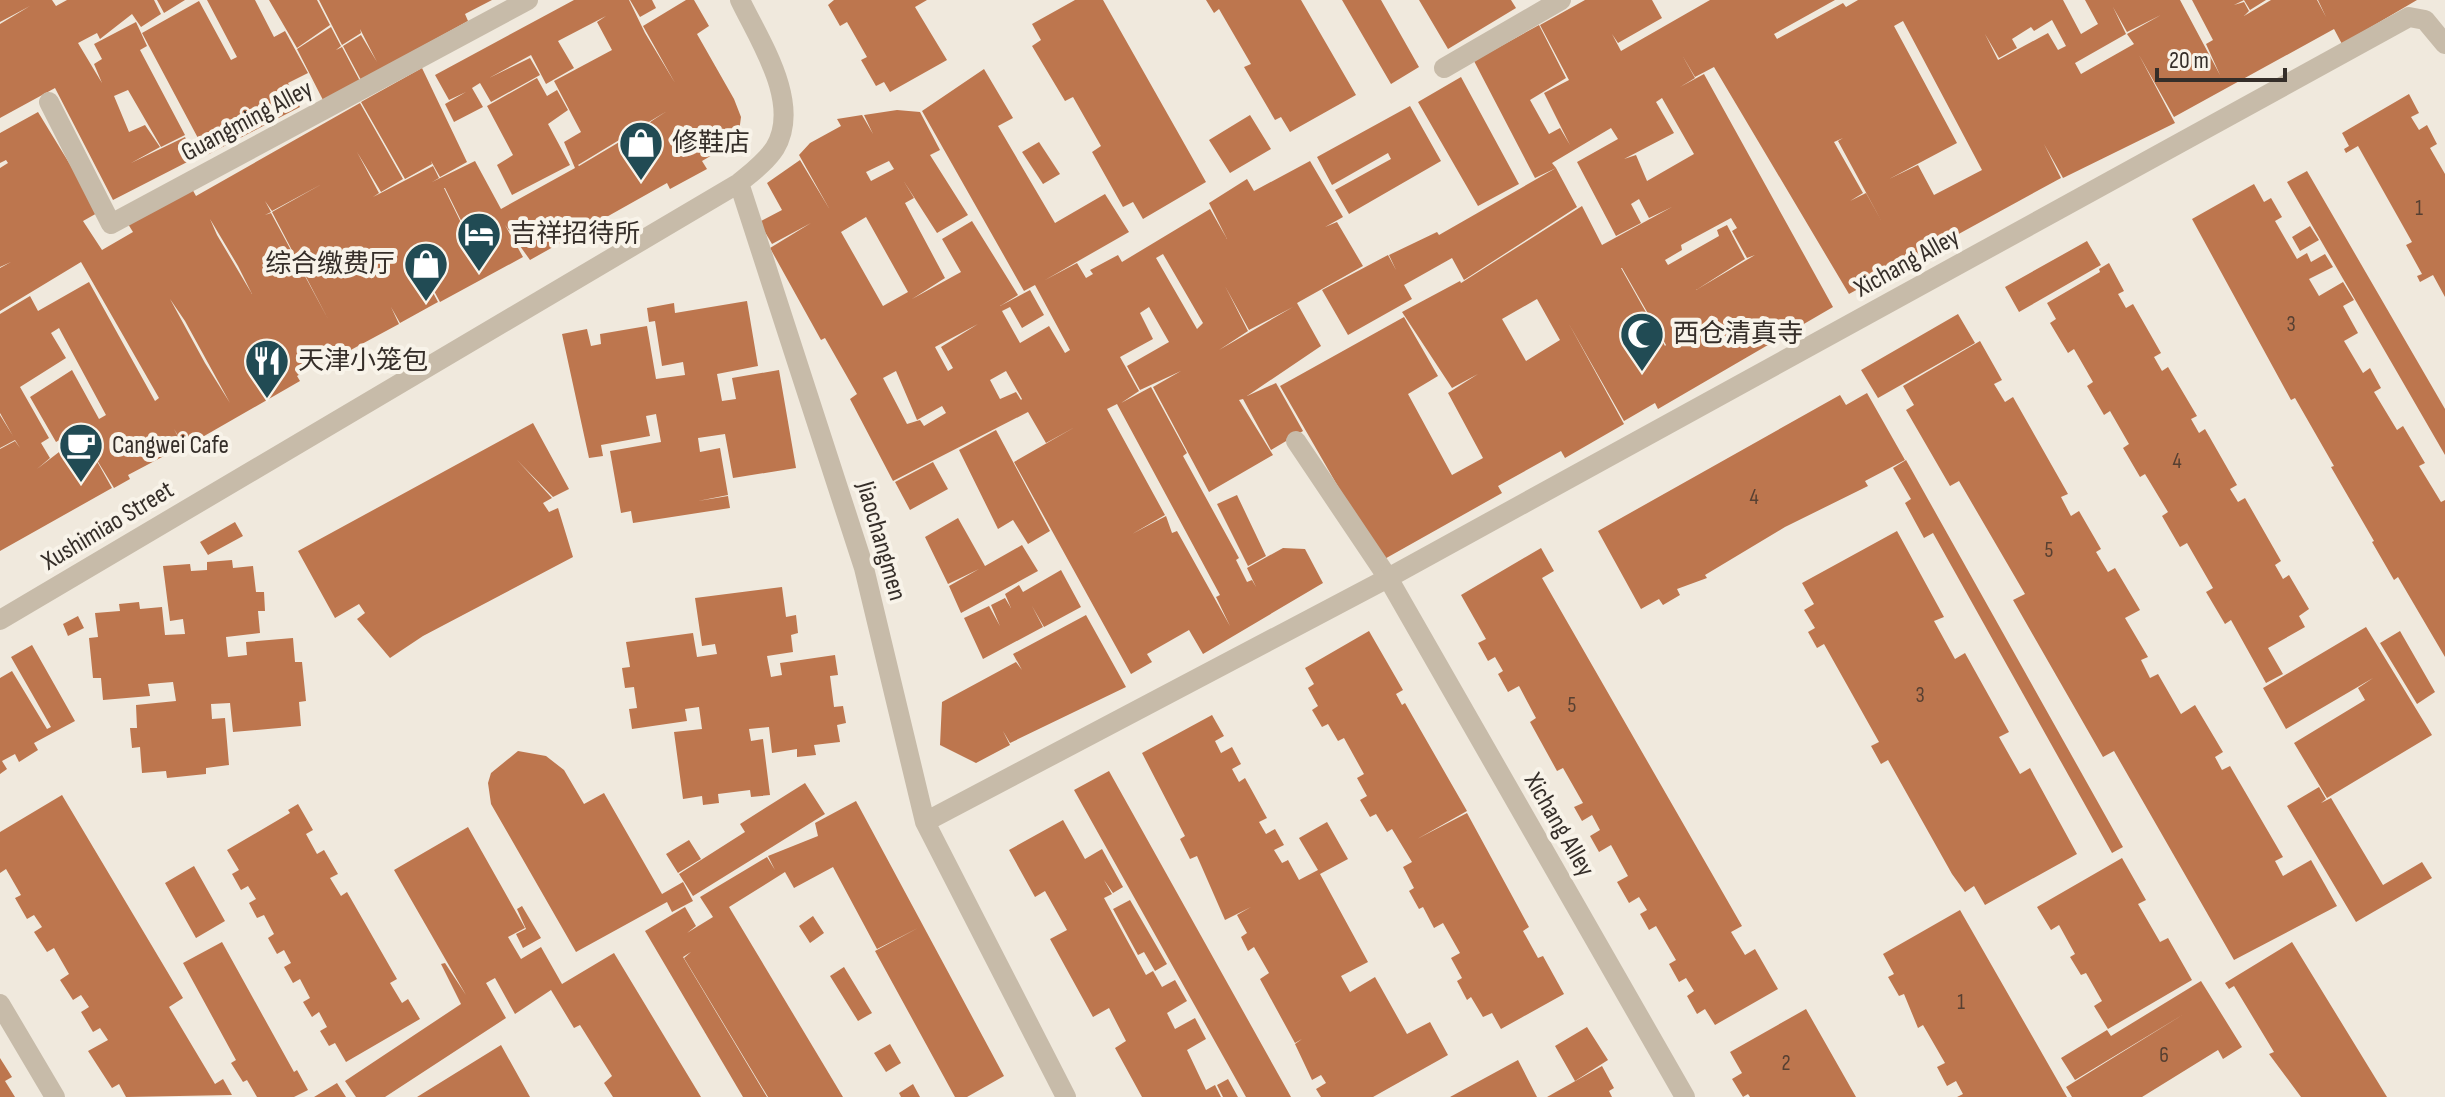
<svg xmlns="http://www.w3.org/2000/svg" width="2445" height="1097" viewBox="0 0 2445 1097" font-family="'Sofia Sans Condensed','Noto Sans SC',sans-serif">
	<style>
		.building { fill: #bd764e; fill-rule: evenodd }
		.lines { fill: none; stroke-linecap: round; stroke-linejoin: round }
		.lane { stroke: #c7bba9; stroke-width: 20 }
		.street { stroke: #c7bba9; stroke-width: 20 }
		.labels { text-anchor: middle; dominant-baseline: central; stroke-width: 8; stroke-linejoin: round; paint-order: stroke }
		.number-label { font-size: 22px; fill: #574032 }
		.street-label { font-size: 26px; fill: #352e29; stroke: #f8f3e9 }
		.poi-label { font-size: 26px; fill: #352e29; stroke: #f8f3e9; text-anchor: start }
	</style>
	<rect width="100%" height="100%" fill="#f0e9dd"/>
	<path class="building" d="M0 0H52L56 6 67 0H154L161 14 141 27 132 14 100 39 97 33 78 43 102 83 94 64 102 59 94 44 136 22 147 46 140 50 185 135 161 147 128 90 114 96 129 132 145 125 160 147 131 163 185 137 195 158 113 200 55 88 0 118V24L30 6 0 22Z
		M157 0H185L164 13Z
		M207 0H255L274 37 285 31 308 73 288 83 300 107 207 155 142 33 199 1 231 60 237 57Z
		M269 0H317L330 25 297 48Z
		M319 0H492L465 14 468 21 361 80 343 46 361 35 377 62 360 29 361 33 342 45Z
		M574 0H629L645 33 675 83 643 26 686 0H694L709 26 697 34 734 99 741 117 738 140 702 161 707 169 670 189 667 183 530 260 505 225 523 257 440 302 414 254 424 245 412 253 438 302 400 323 391 307 399 324 347 352 344 347 297 376 300 381 185 447 174 429 183 446 128 475 130 479 114 488 89 447 112 488 0 551V449L15 441 20 448 15 440 0 448V415L13 436 0 413V314L30 296 38 311 89 282 155 401 159 398 81 262 0 311V268L11 262 0 267V168L8 163 6 160 0 163V133L38 112 99 212 83 221 102 250 133 232 128 224 191 187 196 196 360 103 403 179 381 192 357 152 379 193 373 197 433 166 439 178 432 182 475 161 501 209 575 168 564 142 581 132 554 81 612 50 597 22 606 16 558 41 574 68 546 84 531 55 489 78 530 58 540 75 491 102 480 83 472 88 483 107 454 122 445 104 466 92 449 100 435 75ZM667 111 621 141 579 166 578 165ZM322 184 272 212 328 319 271 213 265 215 271 212 265 201 272 211ZM444 188H445L485 269 472 245ZM210 219 238 266 252 294 217 235ZM170 299 185 321 230 403 205 363ZM59 328 106 415 99 419 72 370 30 397 56 442 80 428 84 436 74 442 87 467 72 442 37 469 50 458 41 443 49 438 20 387 66 358 51 333Z
		M630 0H652L656 8 640 17Z
		M834 0H927L915 7 947 60 890 92 884 82 876 86 861 60 867 57 847 22 840 26 828 5Z
		M1075 0H1103L1206 182 1143 219 1133 202 1123 207 1092 152 1101 146 1073 97 1065 101 1032 46 1041 40 1032 24Z
		M1206 0H1301L1356 95 1290 132 1281 117 1275 120 1244 67 1251 64 1219 9 1214 13Z
		M1342 0H1381L1419 67 1391 84Z
		M1419 0H1511L1516 8 1448 49Z
		M1585 0H1652L1662 18 1618 43 1612 34 1621 51 1710 0H1835L1774 34 1777 39 1843 3 1846 7 1858 0H2063L2081 34 2098 24 2085 0H2180L2220 75 2206 44 2213 40 2192 0H2266L2250 10 2244 0 2234 5 2244 2 2249 11 2244 16 2271 0H2317L2326 17 2318 0H2417L2342 44 2334 29 2174 117 2139 55 2175 123 2063 178 2044 144 2061 178 1849 294 1714 67 1695 77 1682 55 1695 78 1680 87 1704 74 1833 307 1658 409 1655 403 1624 421 1569 324 1624 424 1565 458 1561 451 1498 486 1502 493 1381 561 1280 386 1404 317 1438 376 1408 394 1452 475 1483 458 1448 393 1478 374 1452 388 1402 312 1460 281 1461 283 1582 206 1602 245 1672 207 1649 218 1639 199 1631 204 1641 223 1616 236 1577 162 1618 139 1611 128 1552 163 1556 168 1535 178 1474 61 1539 25 1566 78 1530 100 1549 134 1560 128 1570 145 1544 93 1569 80 1540 25ZM2113 7 2127 32 2161 15 2127 34 2134 44 2081 74 2075 63 2126 34ZM2052 20 2066 46 2058 50 2048 33 1998 60 1985 34 1999 58 2017 48 2012 39 2031 27 2034 31ZM1903 21 1982 170 1934 195 1918 165 1889 179 1957 143 1894 26ZM1662 98 1694 154 1647 181 1636 155 1624 159 1674 133 1656 102ZM1843 138 1838 141 1882 222 1866 193 1850 201 1863 193 1834 142ZM1731 218 1737 228 1732 231 1747 258 1755 255 1696 290 1745 259 1727 225 1717 230 1719 236 1668 265 1665 260 1682 250 1681 245ZM1621 268H1622L1666 345 1665 346ZM1537 299 1560 340 1526 361 1502 319Z
		M331 27 341 46 336 50 342 47 360 81 323 100 297 49Z
		M422 68 467 162 440 177 431 161 432 164 405 179 361 102Z
		M984 69 1013 118 998 126 1055 223 1105 194 1129 232 1045 280 1077 263 1086 278 1093 274 1090 270 1118 255 1122 262 1210 209 1227 239 1209 203 1247 179 1254 191 1310 161 1343 217 1325 227 1337 222 1363 266 1297 303 1321 346 1247 396 1276 383 1303 431 1271 450 1243 399 1239 400 1273 455 1209 492 1153 387 1181 371 1140 390 1127 366 1169 342 1149 307 1140 313 1153 339 1120 357 1139 391 1121 403 1151 387 1187 453 1183 456 1239 558 1236 560 1247 582 1252 580 1256 587 1247 568 1283 548 1305 549 1323 583 1203 654 1189 630 1147 654 1152 662 1131 674 1014 462 1075 427 1046 443 1028 412 893 481 850 399 857 394 825 338 821 340 770 248 811 223 772 244 759 222 782 210 767 183 800 160 830 210 799 155 810 143 841 126 837 119 862 115 873 134 864 115 897 110 920 112 940 150 930 155 968 215 937 233 903 180 914 198 905 203 945 278 912 299 961 272 942 239 972 221 1018 295 1000 306 1030 290 1044 315 1022 328 1010 307 1002 311 1020 343 1049 326 1065 353 1070 350 1035 285 1024 291 922 111ZM889 161 894 169 871 181 866 172ZM866 217 908 292 883 306 841 232ZM1163 254 1203 323 1197 329 1156 258ZM1225 286 1249 330 1293 307 1219 350 1248 331ZM978 324 941 347 953 368 948 371 935 347ZM896 371 917 420 942 406 946 413 924 426 920 420 907 424 883 378ZM1006 371 1022 399 1021 400 1016 392 1000 399 990 380ZM1117 404 1220 595 1216 597 1230 626 1177 531 1172 533 1166 516 1132 534 1165 515 1107 409Z
		M1461 77 1519 184 1478 206 1418 102Z
		M537 78 547 96 557 90 568 110 548 124 570 165 512 195 497 165 513 155 487 106Z
		M2409 94 2419 113 2411 117 2419 130 2427 125 2437 144 2430 148 2445 174V297L2433 275 2420 282 2417 276 2422 274 2406 245 2412 242 2358 146 2346 153 2344 149 2349 146 2342 133Z
		M1410 106 1441 161 1349 214 1335 190 1391 159 1388 153 1332 185 1317 157Z
		M1250 115 1271 149 1230 173 1209 140Z
		M1039 142 1060 174 1043 184 1022 152Z
		M1556 168 1577 207 1464 280 1452 258 1404 285 1412 299 1348 335 1322 290 1388 255 1396 270 1389 255 1437 232 1439 235Z
		M2307 171 2445 409V455L2287 182Z
		M2254 184 2264 202 2271 198 2282 217 2275 221 2297 259 2307 253 2311 262 2325 254 2333 267 2309 279 2319 296 2343 282 2354 300 2343 306 2358 333 2344 341 2363 373 2370 368 2381 388 2374 392 2397 430 2403 426 2425 463 2419 466 2441 502 2445 500V657L2398 577 2394 580 2372 542 2374 541 2331 467 2334 466 2295 398 2291 400 2192 219Z
		M2310 226 2319 240 2300 251 2292 237Z
		M2087 241 2101 265 2019 312 2005 287Z
		M2109 263 2124 291 2118 294 2126 308 2133 304 2161 353 2154 357 2162 371 2168 367 2197 416 2191 419 2199 433 2205 429 2237 485 2230 489 2238 502 2245 498 2281 561 2275 565 2283 579 2289 575 2309 609 2299 616 2305 627 2268 648 2283 674 2266 683 2231 620 2225 624 2206 592 2213 588 2187 543 2180 547 2162 516 2168 512 2145 474 2140 477 2123 448 2129 444 2110 411 2104 415 2087 386 2093 382 2074 349 2068 353 2050 323 2056 319 2047 303 2100 272 2099 269Z
		M747 301 758 366 717 374 722 401 736 399 732 378 779 370 796 468 733 478 725 434 698 438 700 452 720 448 728 495 698 501 728 496 730 508 633 523 631 511 621 513 610 451 661 442 656 414 646 416 650 436 601 445 603 456 589 458 562 334 587 329 591 346 601 344 600 334 647 326 656 379 685 375 683 362 662 366 655 321 649 322 647 308 674 303 675 313Z
		M1958 314 1975 343 1878 398 1861 370Z
		M1980 341 2002 380 1994 384 2005 402 2013 397 2068 494 2061 497 2071 516 2079 511 2101 549 2096 552 2108 572 2115 568 2140 610 2125 618 2148 657 2141 660 2150 678 2158 674 2181 714 2195 705 2223 752 2215 757 2222 770 2230 766 2283 857 2275 861 2283 876 2311 860 2337 906 2234 960 2114 751 2103 757 2013 600 2025 594 1959 481 1950 486 1906 410 1914 405 1903 386Z
		M1867 393 1905 460 1865 481 1868 486 1785 527 1705 575 1707 578 1677 589 1680 595 1663 605 1659 599 1641 609 1598 531 1840 395 1846 405Z
		M533 423 569 489 553 497 517 460 552 498 543 503 549 512 558 508 573 557 423 636 390 658 357 619 365 613 359 604 335 618 298 551Z
		M996 430 1050 531 1028 544 1013 520 998 529 959 450Z
		M1906 460 2123 847 2112 853 1933 533 1924 538 1905 503 1911 499 1893 468Z
		M933 462 948 489 910 510 895 482Z
		M1237 495 1266 556 1248 566 1217 504Z
		M958 518 985 566 1022 545 1038 571 961 613 949 586 979 569 948 584 925 537Z
		M235 522 243 536 208 555 200 542Z
		M1897 531 1944 617 1934 621 1955 659 1965 653 2009 732 1999 737 2020 774 2030 768 2077 854 1985 905 1974 886 1965 892 1952 874 1888 760 1881 764 1871 746 1879 742 1824 644 1817 648 1808 632 1815 628 1804 610 1814 604 1802 583Z
		M1541 548 1554 571 1542 578 1742 926 1731 932 1745 955 1755 949 1778 989 1715 1025 1705 1009 1697 1014 1687 996 1694 991 1686 978 1679 982 1669 964 1676 960 1656 926 1649 930 1640 914 1647 910 1639 897 1629 903 1617 882 1628 876 1611 845 1599 852 1590 836 1600 830 1592 815 1582 821 1574 807 1583 803 1563 768 1557 771 1530 722 1536 718 1519 686 1508 692 1498 674 1503 671 1495 657 1488 661 1478 643 1486 639 1461 595Z
		M232 560 233 568 253 566 256 592H264L265 611H258L260 633 226 637 228 657 247 655 246 642 293 638 295 662H302L306 701 299 702 301 726 233 732 230 703 211 704 212 719 225 718 229 765 206 768V774L167 778 166 771 142 773 140 747 132 748 130 728H137L136 705 176 701 173 682 148 684 150 696 103 700 101 678H93L89 638 98 637 95 613 120 611 119 604 139 602 140 609 162 607 165 635 185 634 183 619 170 621 163 566 190 564 191 571 207 570V562Z
		M1061 570 1081 607 1044 627 1032 606 1043 627 983 659 964 618 989 606 1000 626 991 605 1005 598 1011 608 1005 594 1019 585 1023 592Z
		M782 587 786 617 796 615 798 633 791 635 793 652 767 656 771 677 782 675 780 663 835 655 838 675 830 676 834 707 843 706 846 723 837 725 840 742 814 745 816 755 797 757V749L772 753 769 727 749 729 751 741 763 739 770 795 751 797 750 790 718 794 719 803 703 805 702 796 683 799 674 732 702 729 699 707 685 709 687 721 632 729 629 709 637 708 634 687 625 688 622 668 630 667 626 642 693 633 697 657 717 654 715 644 702 646 695 598Z
		M1086 615 1126 687 1010 743 1003 731 1010 745 976 763 940 745 942 702 1016 662 1022 670 1013 654Z
		M78 616 84 628 68 636 63 624Z
		M2366 627 2432 735 2327 798 2294 743 2365 700 2358 688 2373 678 2286 729 2263 688Z
		M1369 631 1403 690 1396 694 1402 705 1405 703 1467 811 1417 839 1467 813 1529 927 1523 931 1538 958 1543 956 1564 994 1501 1029 1492 1013 1483 1017 1471 997 1467 1000 1457 981 1462 978 1451 958 1460 953 1443 923 1434 928 1423 907 1419 909 1409 891 1414 888 1403 867 1412 862 1392 829 1387 832 1376 814 1370 817 1360 800 1367 796 1357 778 1364 774 1344 738 1338 741 1328 724 1322 727 1312 710 1318 706 1308 688 1314 684 1305 668Z
		M2400 631 2435 692 2417 704 2380 643Z
		M32 645 75 721 34 743 38 750 19 762 15 754 2 761 7 769 0 774V678L12 671 47 729 51 727 11 657Z
		M1212 715 1224 736 1215 741 1221 753 1232 747 1241 764 1232 769 1239 782 1245 778 1267 818 1259 822 1266 834 1275 829 1284 845 1274 850 1282 863 1288 860 1299 880 1318 870 1299 838 1327 822 1348 859 1320 874 1368 962 1341 976 1350 992 1375 977 1407 1034 1430 1022 1448 1055 1373 1097H1321L1316 1089 1326 1083 1321 1075 1312 1080 1295 1044 1302 1039 1295 1043 1260 979 1269 973 1254 947 1248 951 1241 937 1247 933 1237 915 1251 907 1225 920 1197 856 1190 859 1180 839 1185 836 1142 753Z
		M518 751 546 756 564 770 584 804 604 793 662 894 683 882 693 901 672 912 667 902 576 952 491 804 488 783 491 773Z
		M1109 771 1291 1097H1246L1074 790Z
		M805 783 825 814 693 896 679 874 745 832 740 824Z
		M2319 787 2326 799 2321 803 2331 798 2383 885 2422 862 2432 878 2356 922 2287 806Z
		M62 795 183 998 169 1007 215 1084 223 1079 232 1095 126 1097 119 1084 112 1088 88 1051 108 1040 100 1028 93 1032 81 1012 89 1007 81 995 73 1000 60 980 69 974 54 948 47 952 34 932 42 927 34 915 27 919 15 898 21 895 6 869 0 873V832Z
		M856 801 1004 1076 967 1097H955L875 951 918 928 877 949 833 867 794 888 785 872 729 907 843 1097H768L684 958 691 952 683 957 767 1097H743L645 931 685 907 696 926 687 933 713 917 700 897 767 857 775 870 768 856 818 836 815 823Z
		M298 804 313 830 306 834 317 854 324 850 338 874 330 878 341 896 347 892 397 979 390 983 402 1003 408 999 420 1019 346 1062 335 1043 329 1046 320 1031 327 1027 319 1012 312 1017 303 1002 310 998 300 979 293 983 284 967 291 963 284 950 277 954 268 938 274 934 264 915 257 918 249 903 256 899 248 886 241 890 232 874 239 870 227 850 290 813 288 810Z
		M1063 820 1085 859 1102 849 1123 887 1113 893 1104 880 1112 894 1104 898 1146 975 1153 971 1162 987 1175 980 1187 1001 1167 1013 1175 1029 1195 1018 1206 1039 1187 1050 1206 1090 1215 1085 1221 1097H1142L1115 1048 1126 1041 1109 1008 1093 1017 1050 939 1067 930 1045 891 1035 897 1009 850Z
		M468 827 525 928 508 937 521 959 541 947 562 984 614 953 701 1097H613L604 1083 612 1076 580 1025 574 1028 551 990 515 1014 495 978 486 983 506 1018 385 1097H356L345 1081 461 1004 441 964 445 963 466 995 394 870Z
		M689 840 701 859 678 873 666 854Z
		M2122 858 2146 900 2138 904 2160 942 2168 938 2192 980 2108 1029 2094 1006 2102 1001 2086 973 2081 975 2070 957 2075 954 2059 925 2051 930 2037 907Z
		M194 866 225 921 196 938 165 883Z
		M1130 900 1167 964 1155 971 1144 952 1138 955 1113 909Z
		M522 906 541 938 523 948 516 934 526 929 517 909Z
		M1960 910 2067 1097H1957L1963 1094 1956 1081 1947 1086 1937 1067 1945 1063 1923 1025 1918 1028 1904 994 1899 996 1888 977 1894 974 1883 954Z
		M813 916 824 933 810 943 799 926Z
		M222 942 294 1072 297 1070 308 1090 294 1097H257L247 1080 243 1082 231 1063 236 1060 183 963Z
		M2292 942 2387 1097H2301L2269 1054 2274 1052 2234 986 2229 989 2225 983Z
		M844 967 872 1013 858 1021 830 976Z
		M2201 981 2242 1047 2223 1059 2218 1050 2142 1097H2072L2066 1087 2184 1014 2075 1080 2061 1058 2107 1030 2111 1036Z
		M1806 1009 1856 1097H1750L1748 1094 1743 1097 1732 1079 1742 1073 1730 1052Z
		M1587 1027 1608 1060 1575 1081 1555 1046Z
		M890 1044 901 1063 886 1072 874 1053Z
		M501 1045 530 1097H417Z
		M0 1058 12 1077 5 1081 15 1097H0Z
		M1518 1060 1537 1097H1450Z
		M1602 1066 1614 1088 1609 1091 1612 1097H1547Z
		M1228 1079 1238 1097H1223L1217 1085Z
		M337 1083 346 1097H314Z
		M913 1084 920 1097H901L899 1093Z"/>
	<g class="lines">
		<path class="lane" d="M1444 68 1561 0
			M49 102 111 224 528 0
			M1296 441 1388 578
			M0 1004 55 1097"/>
		<path class="street" d="M739 183 864 568 925 822 1066 1097
			M1388 578 2409 17 2425 20 2445 44
			M0 620 739 183C751 173 766 162 775 148 802 103 759 40 740 0
			M925 822 1388 578 1685 1097"/>
	</g>
	<defs>
		<g id="shop-pin" transform="scale(2.3)"><path d="M0 17L-7.5 6A9.5 9.5 0 1 1 7.5 6Z" fill="#214b54" stroke="#f8f3e9"/><path d="M-5-2.5h2.3a2.7 3.5 0 0 1 5.4 0H5L5.5 6h-11ZM-1.5-2.5h3a1.5 2.3 0 0 0-3 0Z" fill="#fff"/></g>
		<g id="hotel-pin" transform="scale(2.3)"><path d="M0 17L-7.5 6A9.5 9.5 0 1 1 7.5 6Z" fill="#214b54" stroke="#f8f3e9"/><path d="M-6-4.5h1.5V1H6V5H4.5V3h-9V5H-6ZM-4 0a1.8 1.8 0 1 1 3.6 0ZM.5 0V-2.5h3Q6-2.5 6 0Z" fill="#fff"/></g>
		<g id="mosque-pin" transform="scale(2.3)"><path d="M0 17L-7.5 6A9.5 9.5 0 1 1 7.5 6Z" fill="#214b54" stroke="#f8f3e9"/><path d="M3.5-4.9A6 6 0 1 0 3.5 4.9A5 5 0 1 1 3.5-4.9Z" fill="#fff"/></g>
		<g id="restaurant-pin" transform="scale(2.3)"><path d="M0 17L-7.5 6A9.5 9.5 0 1 1 7.5 6Z" fill="#214b54" stroke="#f8f3e9"/><path d="M-5-6h1v4h1v-4h1v4h1v-4h1v5L-1.5 .5V6h-2V.5L-5-1ZM5-6V6H3V1.5H1.5Q1.5-4 5-6Z" fill="#fff"/></g>
		<g id="cafe-pin" transform="scale(2.3)"><path d="M0 17L-7.5 6A9.5 9.5 0 1 1 7.5 6Z" fill="#214b54" stroke="#f8f3e9"/><path d="M-5.5-4.5H6V0H3Q3 3.5 0 3.5H-2.5Q-5.5 3.5-5.5 0ZM3-3.2v2h1.7v-2ZM-6 4.5H4V6H-6Z" fill="#fff"/></g>
	</defs>
	<g fill-rule="evenodd">
		<use href="#shop-pin" x="641" y="143"/>
		<use href="#hotel-pin" x="479" y="234"/>
		<use href="#shop-pin" x="426" y="264"/>
		<use href="#mosque-pin" x="1642" y="334"/>
		<use href="#restaurant-pin" x="267" y="361"/>
		<use href="#cafe-pin" x="81" y="445"/>
	</g>
	<g class="labels">
		<g class="number-label">
			<text x="2419" y="208">1</text>
			<text x="2291" y="324">3</text>
			<text x="2177" y="461">4</text>
			<text x="1754" y="497">4</text>
			<text x="2049" y="550">5</text>
			<text x="1920" y="695">3</text>
			<text x="1572" y="705">5</text>
			<text x="1961" y="1002">1</text>
			<text x="2164" y="1055">6</text>
			<text x="1786" y="1063">2</text>
		</g>
		<g class="street-label">
			<text transform="translate(247 121) rotate(-28)">Guangming Alley</text>
			<text transform="translate(1907 263) rotate(-29)">Xichang Alley</text>
			<text transform="translate(108 526) rotate(-31)">Xushimiao Street</text>
			<text transform="translate(881 541) rotate(74)">Jiaochangmen</text>
			<text transform="translate(1559 825) rotate(60)">Xichang Alley</text>
		</g>
		<g class="poi-label">
			<text x="672" y="143">修鞋店</text>
			<text x="510" y="234">吉祥招待所</text>
			<text x="395" y="264" text-anchor="end">综合缴费厅</text>
			<text x="1673" y="334">西仓清真寺</text>
			<text x="298" y="361">天津小笼包</text>
			<text x="112" y="445">Cangwei Cafe</text>
		</g>
	</g>
	<path d="M2157 68v12h128v-12" fill="none" stroke="#352e29" stroke-width="4"/>
	<text x="2169" y="68" font-size="24" fill="#352e29" stroke="#f8f3e9" stroke-width="6" paint-order="stroke">20 m</text>
</svg>
